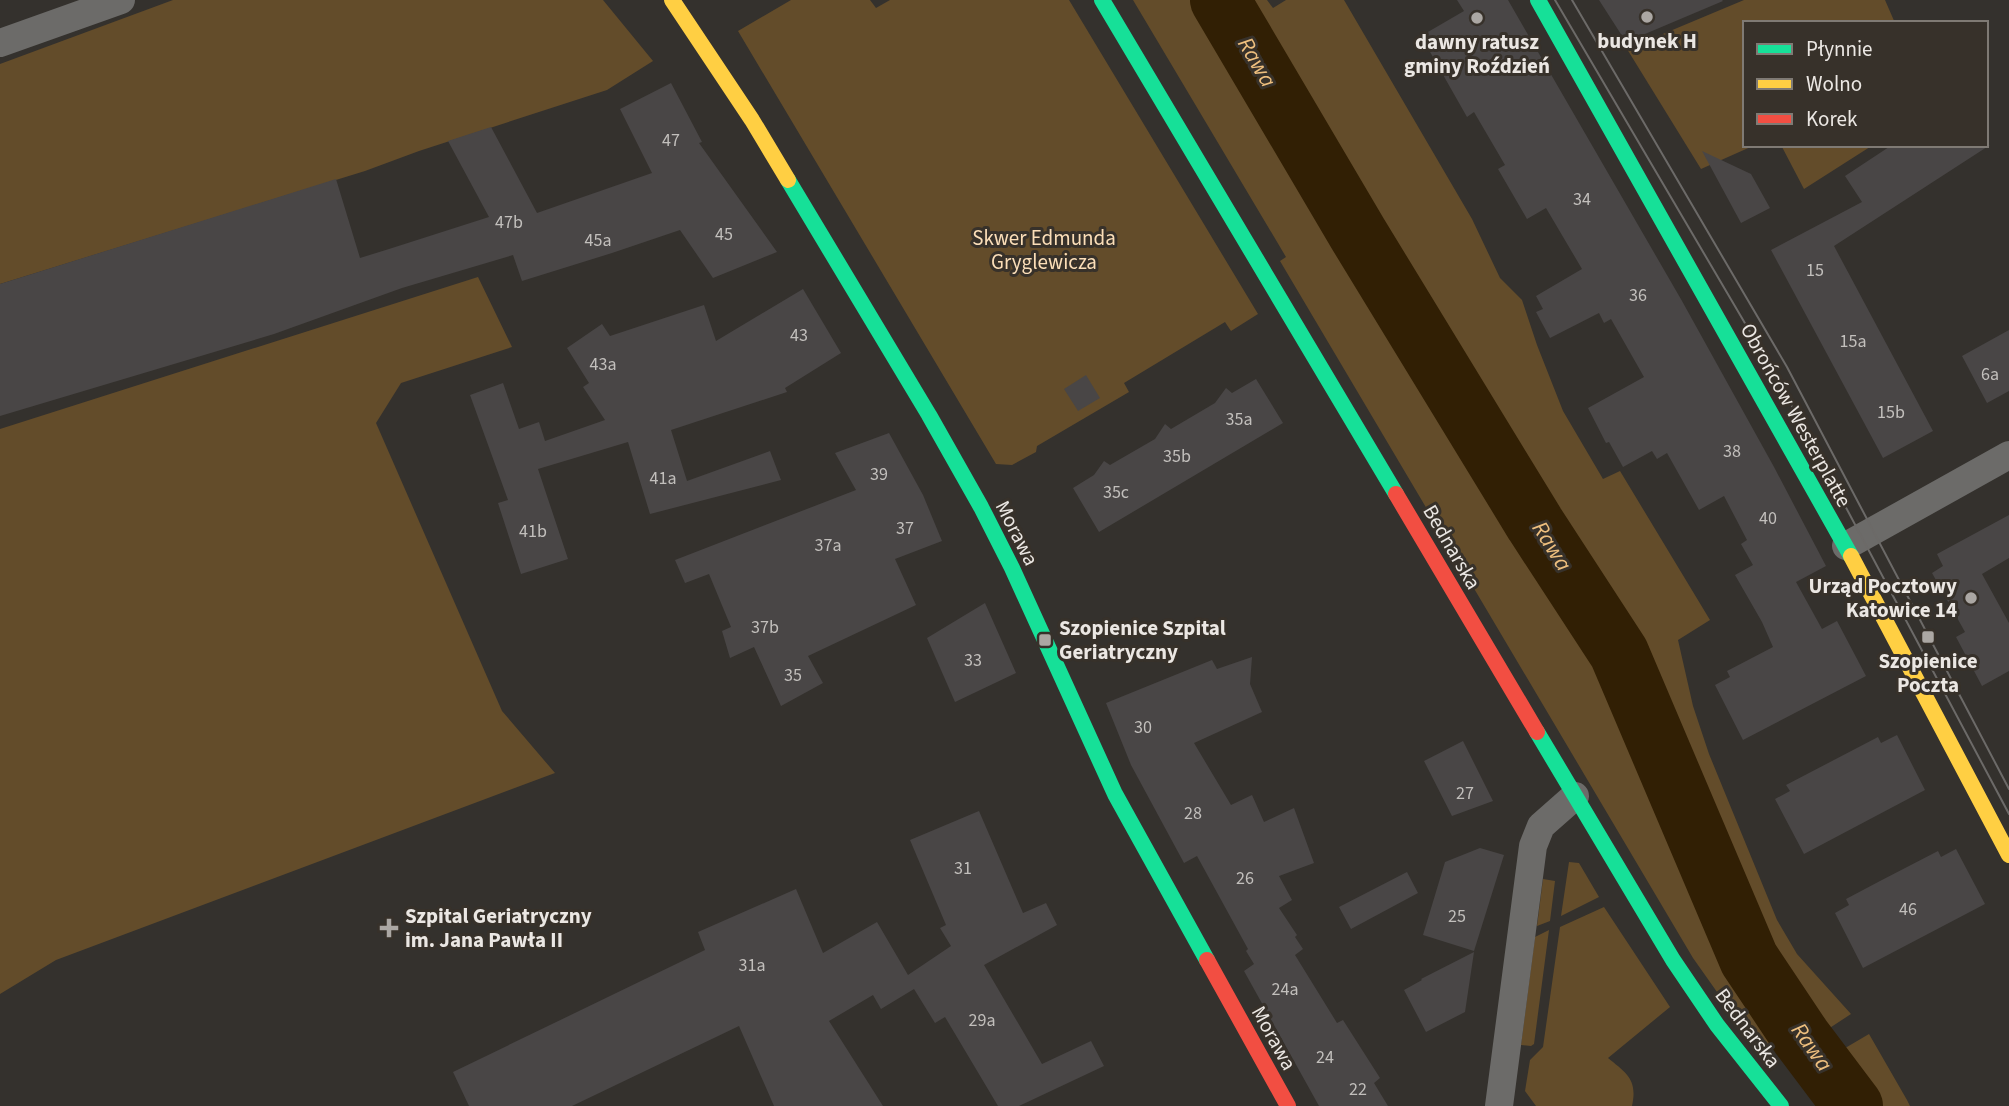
<svg xmlns="http://www.w3.org/2000/svg" width="2009" height="1106" viewBox="0 0 2009 1106" font-family="'Source Sans 3',sans-serif">
	<style>
		.green { fill: #634c2a }
		.lines { fill: none; stroke-linecap: round; stroke-linejoin: round }
		.river { stroke: #311f04; stroke-width: 60 }
		.building { fill: #494646 }
		.street { stroke: #6c6b69; stroke-width: 28 }
		.fast { stroke: #16e098; stroke-width: 16 }
		.slow { stroke: #ffcf43; stroke-width: 16 }
		.jam { stroke: #f24e42; stroke-width: 16 }
		.tram { stroke: #6c6a68; stroke-width: 2 }
		.poi-dot { fill: #aba7a3; stroke: #37312a; stroke-width: 2.5 }
		.labels { text-anchor: middle; dominant-baseline: central; stroke-width: 6; stroke-linejoin: round; paint-order: stroke }
		.number-label { font-size: 18px; fill: #c2bfbc }
		.poi-label { font-size: 21px; font-weight: bold; fill: #ebe7e3; stroke: #37312a }
		.park-label { font-size: 21px; fill: #fbdeb8; stroke: #37312a }
		.street-label { font-size: 21px; fill: #ebe7e3; stroke: #37312a }
		.water-label { font-size: 23px; font-style: italic; fill: #eebf7e; stroke: #37312a }
	</style>
	<rect width="100%" height="100%" fill="#34312d"/>
	<path class="green" d="M173 0H603L653 61 607 90 419 151 365 171 0 284V64Z
		M791 0H870L876 8 890 0H1069L1258 314 1231 331 1225 322 1124 383 1129 392 1037 446 1036 452 1012 465 996 464 738 31Z
		M1133 0H1194L1475 473 1603 669 1625 715 1684 864 1724 957 1747 1001 1773 1040 1758 1050 1693 958 1280 261 1286 257Z
		M1241 0H1267L1273 8 1286 0H1344L1472 219 1500 278 1522 300 1537 345 1563 411 1603 479 1620 471 1710 620 1678 640 1693 706 1709 754 1777 920 1797 954 1851 1014 1819 1035 1767 963 1649 672 1394 261Z
		M1744 0H1885L1895 23H1745V145H1755L1701 169 1627 49Z
		M1781 145H1873L1804 189Z
		M478 277 512 347 401 383 376 423 502 711 555 773 56 960 0 994V429Z
		M1569 862 1579 863 1599 897 1561 916Z
		M1543 879 1555 881 1550 921 1537 926Z
		M1604 907 1670 1007 1608 1058C1626 1073 1638 1079 1632 1106H1536L1525 1091 1530 1060 1543 1047 1560 927Z
		M1549 930 1534 1044 1531 1046 1521 1045 1535 937Z
		M1869 1034 1907 1100 1910 1106H1875L1835 1054Z"/>
	<g class="lines">
		<path class="river" d="M1220 0 1358 234 1535 524 1619 653 1749 959 1801 1037 1853 1106"/>
	</g>
	<path class="building" d="M1457 0H1508L1682 301 1774 467 1826 566 1796 582 1822 629 1837 621 1866 676 1743 740 1715 685 1730 677 1727 671 1773 647 1762 622 1735 575 1753 565 1741 544 1747 540 1724 496 1699 510 1667 453 1657 459 1652 451 1623 467 1609 442 1606 443 1588 408 1644 377 1611 319 1604 323 1599 313 1550 338 1536 312 1543 309 1536 296 1582 269 1546 208 1527 219 1498 169 1505 165 1474 112 1467 117 1421 36 1464 11Z
		M1599 0H1722L1723 1 1626 42Z
		M671 83 702 142 699 143 777 252 713 278 680 230 612 253 522 281 513 255 402 288 274 334 0 416V284L336 179 360 258 389 249 489 217 448 141 491 127 537 213 652 173 620 109Z
		M1892 145H1990L1834 246 1933 431 1883 458 1771 250 1862 202 1845 176Z
		M1702 151 1751 174 1770 208 1741 223Z
		M803 289 841 353 785 388 787 392 671 430 687 481 770 451 781 480 650 514 628 442 538 469 568 559 521 574 498 503 508 500 470 395 503 383 519 429 539 422 545 441 605 420 583 387 589 383 567 348 602 324 610 336 704 305 716 341Z
		M2009 330V391L1987 403 1962 356Z
		M1086 375 1100 398 1078 411 1064 389Z
		M1256 379 1283 423 1099 532 1073 488 1094 475 1104 461 1110 465 1155 439 1165 424 1171 429 1215 403 1226 388 1232 393Z
		M889 433 923 495 942 541 895 559 916 605 808 656 823 683 781 706 754 647 730 658 722 631 731 627 709 574 685 583 675 560 856 490 835 453Z
		M2009 515V558L1982 574 2009 623V671L1982 686 1956 637 1965 632 1932 573 1943 566 1937 554Z
		M985 603 1016 673 955 702 927 638Z
		M1252 657 1250 684 1262 712 1194 743 1231 805 1252 795 1264 822 1294 808 1314 863 1279 876 1292 900 1279 908 1297 935 1295 937 1303 949 1295 955 1337 1023 1343 1020 1380 1078 1374 1083 1388 1106H1319L1244 971 1254 964 1246 951 1248 949 1197 856 1184 863 1131 765 1106 703 1212 660 1217 669Z
		M1897 735 1925 790 1804 854 1775 799 1790 791 1786 785 1878 737 1881 743Z
		M1463 741 1493 801 1452 816 1424 761Z
		M979 811 1023 913 1046 903 1057 925 984 965 1042 1064 1091 1041 1104 1066 1019 1106H998L945 1017 935 1023 914 989 881 1009 873 995 829 1021 883 1106H774L739 1026 572 1106H469L453 1072 705 950 698 932 796 889 823 953 877 922 908 975 951 946 940 928 946 925 910 840Z
		M1480 848 1504 855 1474 951 1423 935 1445 862Z
		M1956 849 1985 904 1863 968 1835 913 1849 905 1846 899 1880 881 1938 851 1941 857Z
		M1407 872 1418 893 1351 929 1339 907Z
		M1474 952 1465 1012 1426 1032 1404 990 1422 980 1421 979Z"/>
	<g class="lines">
		<path class="street" d="M0 43 121 0
			M1846 546 2009 455
			M1499 1106 1533 846 1541 826 1575 796"/>
		<path class="fast" d="M1102 0 1396 494
			M1538 0 1851 556
			M788 180 929 415 981 507 1012 568 1115 794 1207 960
			M1537 732 1673 960 1717 1025 1781 1106"/>
		<path class="slow" d="M672 0 752 120 788 180
			M1851 556 2009 855"/>
		<path class="jam" d="M1396 494 1537 732
			M1207 960 1288 1106"/>
		<path class="tram" d="M1555 0 1776 376 2009 814
			M1572 0 1787 367 2009 789"/>
	</g>
	<g class="poi-dot">
		<circle cx="1647" cy="17" r="7"/>
		<circle cx="1477" cy="18" r="7"/>
		<circle cx="1971" cy="598" r="7"/>
		<rect x="1921" y="630" width="14" height="14" rx="3.5"/>
		<rect x="1038" y="633" width="14" height="14" rx="3.5"/>
		<path d="M385.5 917.5h7v7h7v7h-7v7h-7v-7h-7v-7h7z"/>
	</g>
	<g class="labels">
		<g class="number-label">
			<text x="671" y="140">47</text>
			<text x="1582" y="199">34</text>
			<text x="509" y="222">47b</text>
			<text x="724" y="234">45</text>
			<text x="598" y="240">45a</text>
			<text x="1815" y="270">15</text>
			<text x="1638" y="295">36</text>
			<text x="799" y="335">43</text>
			<text x="1853" y="341">15a</text>
			<text x="603" y="364">43a</text>
			<text x="1990" y="374">6a</text>
			<text x="1891" y="412">15b</text>
			<text x="1239" y="419">35a</text>
			<text x="1732" y="451">38</text>
			<text x="1177" y="456">35b</text>
			<text x="879" y="474">39</text>
			<text x="663" y="478">41a</text>
			<text x="1116" y="492">35c</text>
			<text x="1768" y="518">40</text>
			<text x="905" y="528">37</text>
			<text x="533" y="531">41b</text>
			<text x="828" y="545">37a</text>
			<text x="765" y="627">37b</text>
			<text x="973" y="660">33</text>
			<text x="793" y="675">35</text>
			<text x="1143" y="727">30</text>
			<text x="1465" y="793">27</text>
			<text x="1193" y="813">28</text>
			<text x="963" y="868">31</text>
			<text x="1245" y="878">26</text>
			<text x="1908" y="909">46</text>
			<text x="1457" y="916">25</text>
			<text x="752" y="965">31a</text>
			<text x="1285" y="989">24a</text>
			<text x="982" y="1020">29a</text>
			<text x="1325" y="1057">24</text>
			<text x="1358" y="1089">22</text>
		</g>
		<g class="poi-label">
			<text x="1647" y="41">budynek H</text>
			<text x="1477" y="42">dawny ratusz<tspan x="1477" dy="24">gminy Roździeń</tspan></text>
			<text x="1957" y="586" text-anchor="end">Urząd Pocztowy<tspan x="1957" dy="24">Katowice 14</tspan></text>
			<text x="1059" y="628" text-anchor="start">Szopienice Szpital<tspan x="1059" dy="24">Geriatryczny</tspan></text>
			<text x="1928" y="661">Szopienice<tspan x="1928" dy="24">Poczta</tspan></text>
			<text x="405" y="916" text-anchor="start">Szpital Geriatryczny<tspan x="405" dy="24">im. Jana Pawła II</tspan></text>
		</g>
		<g class="park-label">
			<text x="1044" y="238">Skwer Edmunda<tspan x="1044" dy="24">Gryglewicza</tspan></text>
		</g>
		<g class="street-label">
			<text transform="translate(1796 415) rotate(61)">Obrońców Westerplatte</text>
			<text transform="translate(1017 533) rotate(63)">Morawa</text>
			<text transform="translate(1452 547) rotate(60)">Bednarska</text>
			<text transform="translate(1748 1028) rotate(53)">Bednarska</text>
			<text transform="translate(1274 1038) rotate(61)">Morawa</text>
		</g>
		<g class="water-label">
			<text transform="translate(1257 62) rotate(60)">Rawa</text>
			<text transform="translate(1552 546) rotate(58)">Rawa</text>
			<text transform="translate(1812 1047) rotate(55)">Rawa</text>
		</g>
	</g>
	<rect x="1743" y="21" width="245" height="126" fill="#37312a" stroke="#7f7a74" stroke-width="2"/>
	<rect x="1757" y="44" width="35" height="10" fill="#16e098" stroke="#7f7a74" stroke-width="2"/>
	<text x="1806" y="56" font-size="21" fill="#ebe7e3">Płynnie</text>
	<rect x="1757" y="79" width="35" height="10" fill="#ffcf43" stroke="#7f7a74" stroke-width="2"/>
	<text x="1806" y="91" font-size="21" fill="#ebe7e3">Wolno</text>
	<rect x="1757" y="114" width="35" height="10" fill="#f24e42" stroke="#7f7a74" stroke-width="2"/>
	<text x="1806" y="126" font-size="21" fill="#ebe7e3">Korek</text>
</svg>
